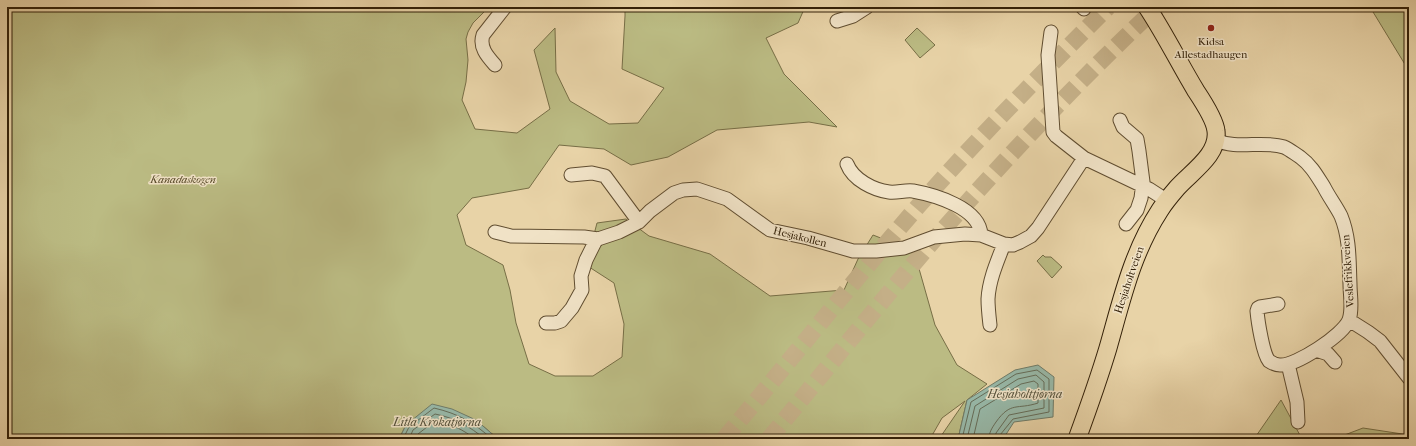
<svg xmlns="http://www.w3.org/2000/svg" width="1416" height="446" viewBox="0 0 1416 446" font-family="'IM FELL French Canon',serif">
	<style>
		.green { fill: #bbbb83; stroke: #776e46 }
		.water { fill: #97b8a8; stroke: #6f7b68 }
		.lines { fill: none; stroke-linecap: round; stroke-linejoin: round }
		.shore { stroke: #656c58; stroke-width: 1 }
		.major-tunnel { stroke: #c4af87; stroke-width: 17; stroke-dasharray: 17 8; stroke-linecap: butt }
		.minor-casing { stroke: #604d30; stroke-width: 15 }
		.major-casing { stroke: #332008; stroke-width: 19 }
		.minor { stroke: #f0e2c6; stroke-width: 13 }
		.major { stroke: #e8d3a7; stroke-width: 17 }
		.poi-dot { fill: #8f2418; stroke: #f0e2c6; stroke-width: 1.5 }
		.labels { text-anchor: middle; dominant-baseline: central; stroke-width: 3; stroke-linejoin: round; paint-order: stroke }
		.poi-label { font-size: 11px; fill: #332008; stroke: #f0e2c6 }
		.park-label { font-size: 11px; font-style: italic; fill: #554727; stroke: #f0e2c6 }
		.street-label { font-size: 11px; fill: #332008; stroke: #f0e2c6 }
		.water-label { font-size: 12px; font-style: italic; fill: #514e38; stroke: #f0e2c6 }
	</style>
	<rect width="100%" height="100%" fill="#e8d3a7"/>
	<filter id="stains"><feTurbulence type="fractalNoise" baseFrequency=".005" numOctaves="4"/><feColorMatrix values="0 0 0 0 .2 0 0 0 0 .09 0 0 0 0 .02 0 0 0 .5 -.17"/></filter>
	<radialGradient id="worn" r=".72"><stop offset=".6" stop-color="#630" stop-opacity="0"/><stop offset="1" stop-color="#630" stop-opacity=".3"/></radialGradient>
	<path class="green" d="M7 7H477L485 11 473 23 468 32 466 39 468 60 466 82 462 100 475 129 517 133 550 109 534 50 555 28 556 72 570 101 609 124 638 123 664 88 622 69 625 16V7H716L741 11 747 7H805L798 23 766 38 784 74 837 127 809 122 717 130 668 157 631 165 604 149 559 145 529 188 472 198 457 215 466 245 503 265 510 290 516 323 529 364 555 376H593L622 357 624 324 614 283 586 265 597 223 626 219 649 236 710 254 770 296 844 290 858 259 873 235 914 251 935 325 957 365 987 384 967 400 958 439H939L965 401 942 418 930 439H498L476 420 406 425 399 439H7Z
		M1370 7H1409V71Z
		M917 28 935 45 920 58 905 40Z
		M1043 255 1045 257H1051L1062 267 1052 278 1037 261Z
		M1281 400 1302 439H1254Z
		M1363 428 1409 435V439H1334Z"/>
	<path class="water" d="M1038 365 1054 377 1053 417 1014 422 1003 439H958L967 400 1015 370Z
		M432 404 452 409 476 420 498 439H399L406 425Z"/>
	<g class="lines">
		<path class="shore" d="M403 439 409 427 434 408C459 414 473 422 492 439
			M409 439 413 430 435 414C455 418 469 426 485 439
			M415 439 418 434 436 420C451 424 464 430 475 439
			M962 439 971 402 1016 374 1037 370 1049 379V412L1013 419 1000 435V439
			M967 439 975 406 1018 379 1036 375 1044 382V408L1009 415 996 433 995 439
			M973 439 980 409 1021 384 1034 381 1038 384V403C1017 410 1011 401 996 422 992 428 989 432 989 439"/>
		<path class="major-tunnel" d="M724 439C790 361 853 281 920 204 980 136 1044 71 1108 7
			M769 439C823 373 877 306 933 241 1004 160 1078 81 1157 7"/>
		<g class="minor-casing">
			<path id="minor" d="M1082 7 1084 9
				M837 21 853 16 867 7
				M1051 32 1048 55 1053 132 1056 136 1084 158
				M495 65C487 56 479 47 483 35L505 7
				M1120 120 1123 127 1137 139 1139 151 1143 182 1141 198 1137 210 1126 224
				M1216 140C1237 150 1262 140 1284 147 1289 149 1295 154 1300 157 1311 165 1317 176 1324 187 1329 197 1336 206 1341 216 1350 238 1349 261 1350 284 1350 296 1353 309 1349 320 1343 335 1296 366 1280 365 1276 365 1272 363 1269 361 1263 354 1258 322 1257 311L1258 308 1260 307 1278 304
				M847 164C853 180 874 190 889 192 897 193 905 190 913 191 935 195 980 208 981 235
				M571 175 592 173 605 176 639 222
				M495 232 511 236 584 237 598 239
				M1349 320 1368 332 1380 341 1409 378
				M546 323H555L561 321 572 308 582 290 581 276 586 260 595 242 598 239 619 232 639 222 650 211 674 193 683 190 697 189 727 199 770 230 808 238 853 251H876L904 248 934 237 965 234 981 235 1004 244 1013 245 1020 242 1031 236 1038 228 1084 158 1149 189 1166 200 1168 199
				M990 325C989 316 988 308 988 299 989 280 997 262 1004 244
				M1316 350 1328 354 1335 362
				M1288 364 1297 402 1298 422"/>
		</g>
		<g class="major-casing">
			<path id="major" d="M1077 439C1088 409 1099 378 1108 348 1122 299 1132 253 1160 210 1165 202 1171 195 1177 188 1191 172 1219 155 1216 131 1215 120 1202 100 1196 91 1179 63 1165 34 1147 7"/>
		</g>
		<use href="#minor" class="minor"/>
		<use href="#major" class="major"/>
	</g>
	<circle class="poi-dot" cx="1211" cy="28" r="4"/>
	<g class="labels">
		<g class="poi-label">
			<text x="1211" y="41">Kidsa<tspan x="1211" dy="13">Allestadhaugen</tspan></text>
		</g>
		<g class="park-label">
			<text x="183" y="179">Kanadaskogen</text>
		</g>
		<g class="street-label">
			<text transform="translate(800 237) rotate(14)">Hesjakollen</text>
			<text transform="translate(1348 271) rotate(-94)">Veslefrikkveien</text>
			<text transform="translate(1129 280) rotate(-71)">Hesjaholtveien</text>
		</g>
		<g class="water-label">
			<text x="1025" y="394">Hesjaholttjørna</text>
			<text x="437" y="422">Litla Krokatjørna</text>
		</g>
	</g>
	<rect width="1416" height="446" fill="none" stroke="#e8d3a7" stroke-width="24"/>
	<rect x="8" y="8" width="1400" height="430" fill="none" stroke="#332008" stroke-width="2"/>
	<rect x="12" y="12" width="1392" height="422" fill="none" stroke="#332008"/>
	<rect width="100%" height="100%" filter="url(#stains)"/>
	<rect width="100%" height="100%" fill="url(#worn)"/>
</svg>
